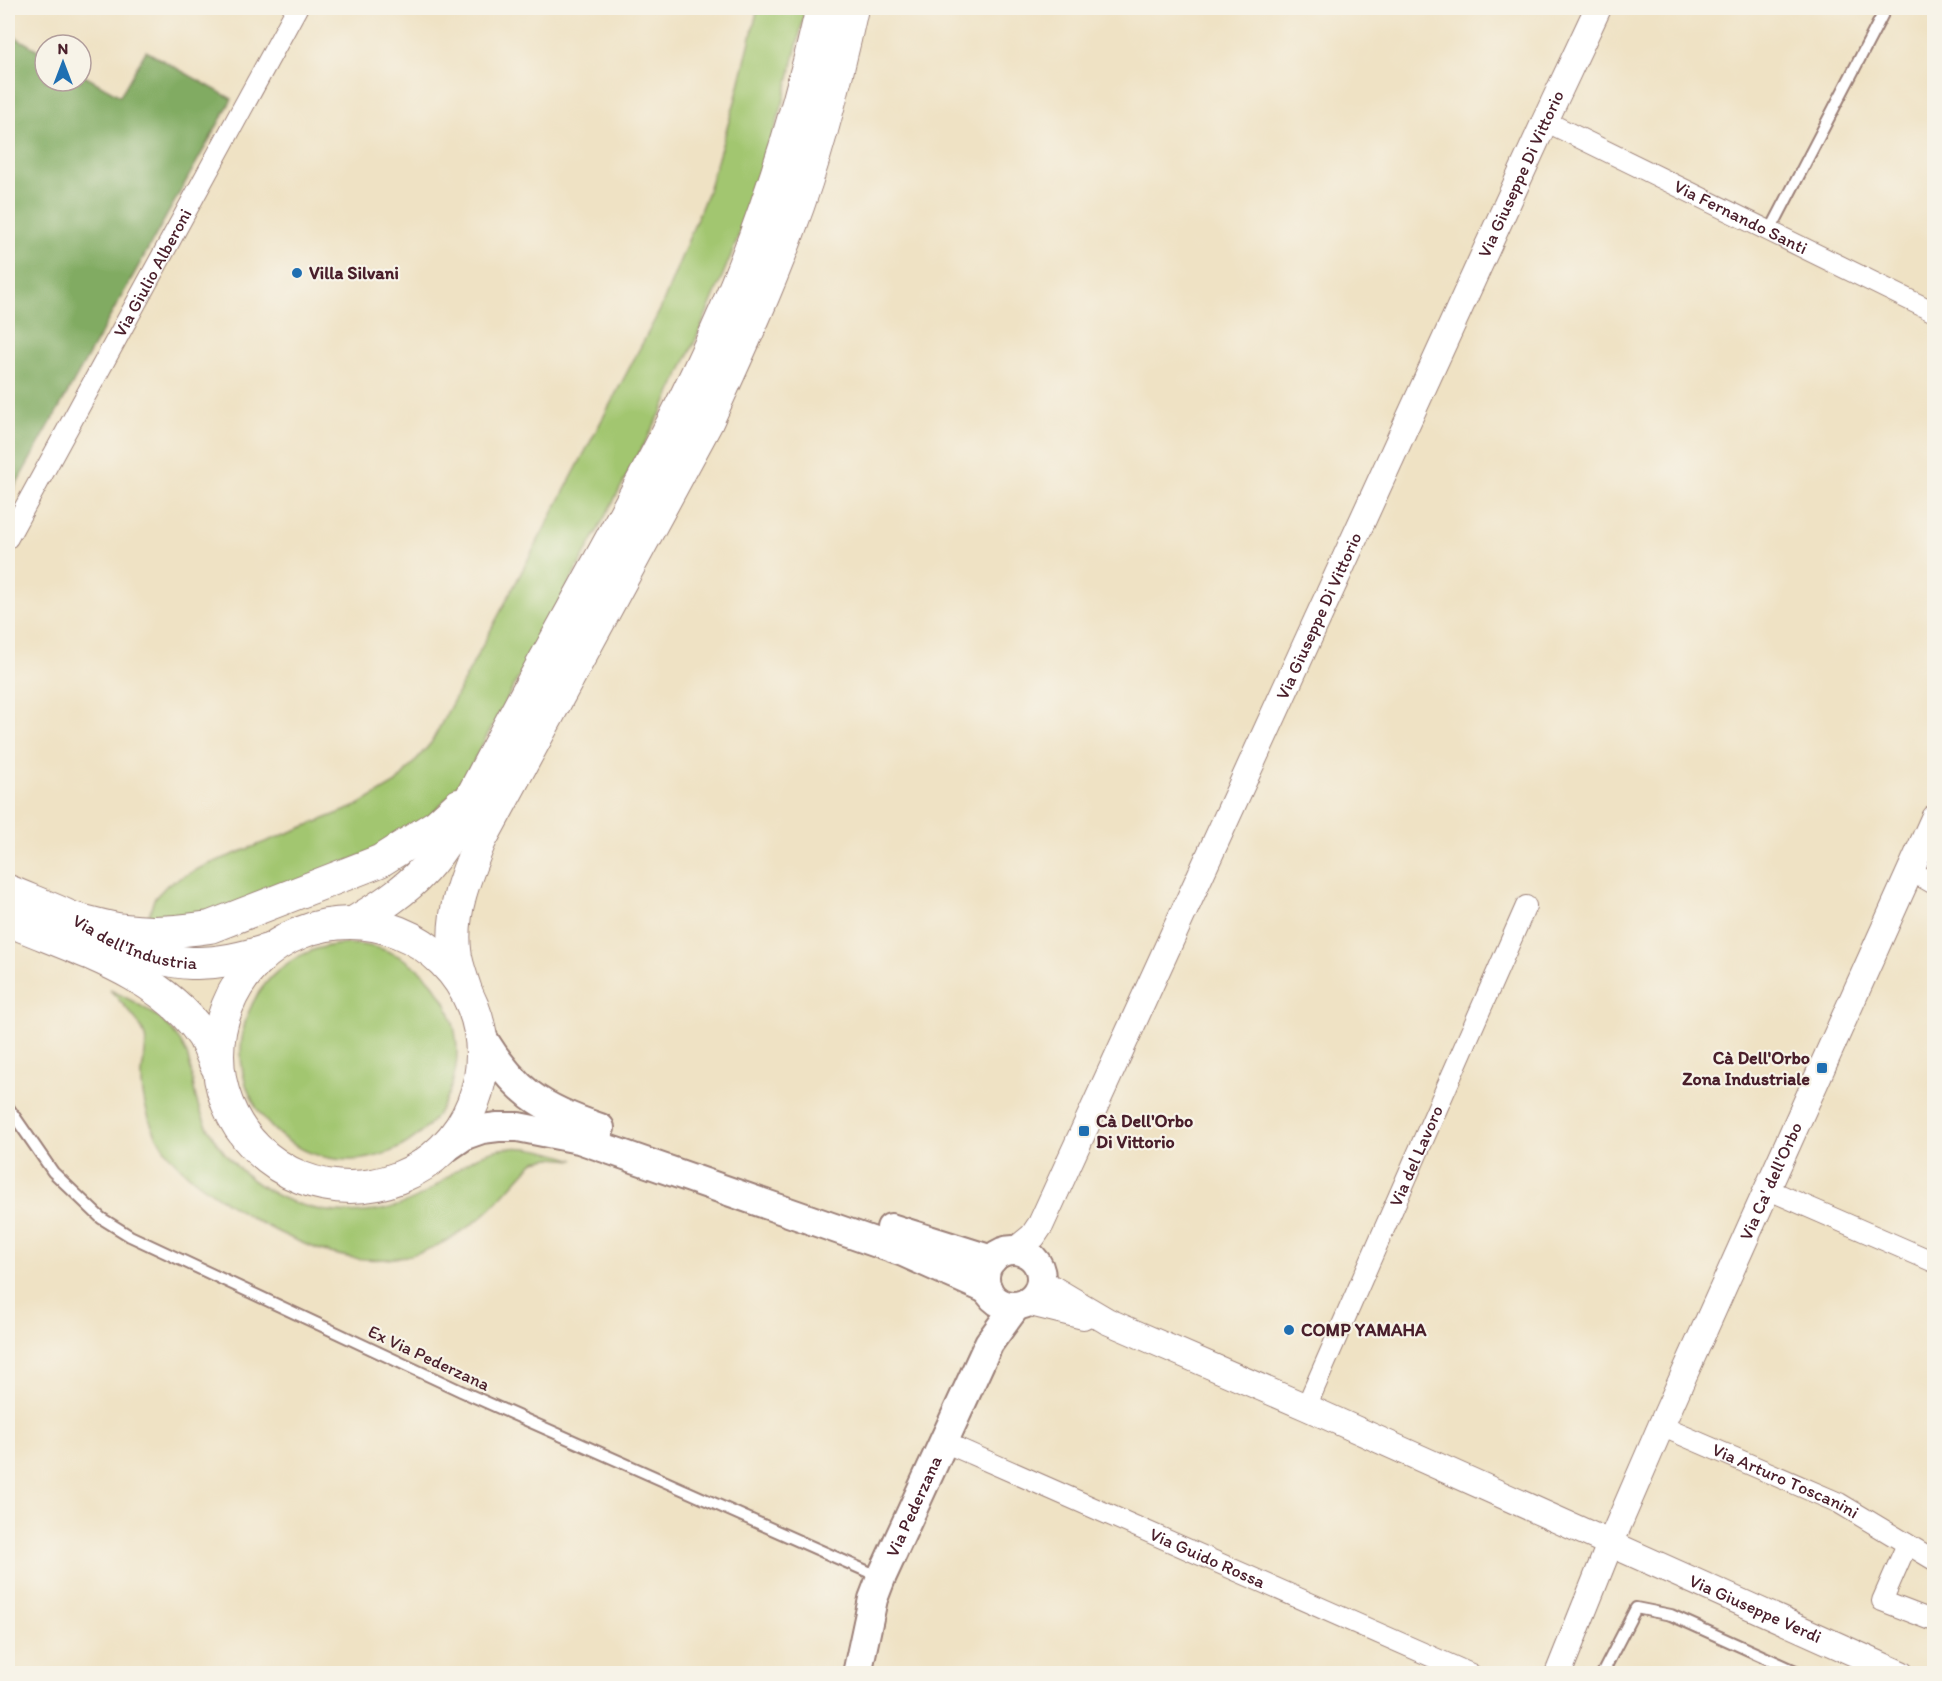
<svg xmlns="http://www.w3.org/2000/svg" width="1942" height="1681" viewBox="0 0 1942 1681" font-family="Itim,sans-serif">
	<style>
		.green { fill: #a2c670; stroke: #76724e; stroke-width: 1.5 }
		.forest { fill: #81ab62; stroke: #666546; stroke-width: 1.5 }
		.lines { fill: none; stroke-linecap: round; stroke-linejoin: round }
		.service-casing { stroke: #9c8078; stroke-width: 14 }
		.minor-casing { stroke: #9c8078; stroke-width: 22 }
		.tertiary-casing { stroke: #9c8078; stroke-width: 28 }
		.secondary-casing { stroke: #9c8078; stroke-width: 32 }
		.primary-casing { stroke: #9c8078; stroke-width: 34 }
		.service { stroke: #fff; stroke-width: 10 }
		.minor { stroke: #fff; stroke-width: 20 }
		.tertiary { stroke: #fff; stroke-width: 26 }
		.secondary { stroke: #fff; stroke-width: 28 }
		.primary { stroke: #fff; stroke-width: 32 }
		.poi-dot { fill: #1f6fb2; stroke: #f7f3e8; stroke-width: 2 }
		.labels { text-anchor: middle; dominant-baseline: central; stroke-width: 4.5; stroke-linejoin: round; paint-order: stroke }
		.street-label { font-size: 18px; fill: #4a1f2b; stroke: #f7f3e8 }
		.poi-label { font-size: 18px; font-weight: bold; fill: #4a1f2b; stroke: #f7f3e8; text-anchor: start }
	</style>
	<rect width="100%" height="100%" fill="#f7f3e8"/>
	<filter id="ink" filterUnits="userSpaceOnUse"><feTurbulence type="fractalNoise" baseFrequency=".0167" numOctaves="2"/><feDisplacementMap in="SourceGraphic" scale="12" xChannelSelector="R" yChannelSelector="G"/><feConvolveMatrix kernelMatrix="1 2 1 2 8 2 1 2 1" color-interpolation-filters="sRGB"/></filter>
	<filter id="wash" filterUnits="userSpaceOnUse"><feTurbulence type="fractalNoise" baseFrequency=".008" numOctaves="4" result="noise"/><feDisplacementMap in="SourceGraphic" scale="24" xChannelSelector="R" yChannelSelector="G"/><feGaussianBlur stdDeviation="1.35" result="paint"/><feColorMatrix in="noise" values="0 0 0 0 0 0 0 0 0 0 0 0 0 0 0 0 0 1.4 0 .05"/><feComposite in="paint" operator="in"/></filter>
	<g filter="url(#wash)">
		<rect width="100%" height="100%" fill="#efe2c4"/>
		<path class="green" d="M758 8H806L783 103 757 187 732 253 696 339 664 407 467 773 455 790 414 832 226 915 147 922 154 899 168 884 204 866 357 806 396 783 431 743 660 310 708 191 736 98Z
			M241 1052a108 108 0 1 1 216 0a108 108 0 1 1-216 0Z
			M110 990C139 1003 172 1021 186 1052 193 1069 192 1088 198 1105 214 1151 252 1189 298 1204 339 1218 393 1216 430 1190 452 1175 472 1154 500 1149 526 1144 551 1152 575 1160L550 1158 535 1161C514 1182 495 1208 471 1225 394 1283 323 1260 247 1215 213 1194 175 1172 156 1135 147 1117 141 1094 142 1074 142 1063 148 1047 145 1037 141 1021 121 1003 110 990Z"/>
		<path class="forest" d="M8 33 45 54V81H81V74L120 96 146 51 232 99 8 499Z"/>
	</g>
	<g filter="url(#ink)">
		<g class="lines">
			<g class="service-casing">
				<path id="service" d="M1770 231 1886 8
					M8 1107 53 1172 101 1218 130 1236 461 1391 880 1577
					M1602 1674 1636 1608 1671 1615 1802 1674"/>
			</g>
			<g class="minor-casing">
				<g id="minor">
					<path id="s1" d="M1545 121 1934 312"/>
					<path id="s2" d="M8 538 297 8"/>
					<path d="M1911 871 1934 884"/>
					<path d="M1767 1189 1934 1262"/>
					<path id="s3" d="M1306 1407 1526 906"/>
					<path id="s4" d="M1661 1426 1839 1503 1934 1560"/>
					<path id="s5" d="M944 1442 1471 1674"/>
					<path d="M1907 1544 1882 1601 1934 1621"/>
				</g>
			</g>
			<g class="tertiary-casing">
				<g id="tertiary">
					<path id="s6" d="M1016 1250 1033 1236 1041 1224 1545 121 1598 8"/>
					<path id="s7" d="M1041 1282 1107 1321 1306 1407 1901 1674"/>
					<path d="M1026 1302 1083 1316"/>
					<path id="s8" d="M1558 1674 1610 1544 1661 1426 1934 818"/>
				</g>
			</g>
			<g class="secondary-casing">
				<g id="secondary">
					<path d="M481 1035C514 1091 540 1108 600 1128"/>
					<path d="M443 1150 465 1135 482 1129 498 1127H518L579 1139 903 1252 988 1290"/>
					<path d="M891 1228 992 1260"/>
					<circle cx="1013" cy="1278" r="28"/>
					<path id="s9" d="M857 1674 873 1599 881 1578 989 1343 1016 1306"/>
				</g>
			</g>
			<g class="primary-casing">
				<g id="primary">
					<path id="s10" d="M8 891C29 900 51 908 72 918 87 925 101 936 116 943 173 968 210 969 268 950"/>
					<path d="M72 918C89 922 107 928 124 930 153 934 181 931 210 927L380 861 437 825 459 805"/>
					<path d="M8 920C75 949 160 972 203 1036 208 1045 212 1056 216 1065"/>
					<circle cx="350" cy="1055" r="132"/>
					<path d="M353 923C378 908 404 892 424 870 449 843 465 809 482 777 505 733 528 690 552 647 602 555 654 464 699 369 754 254 794 132 822 8"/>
					<path d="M466 991C462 978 456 964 455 950 451 911 465 877 480 841L707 422C736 358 766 294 790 228 817 157 836 82 852 8"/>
				</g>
			</g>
			<use href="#service" class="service"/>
			<use href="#minor" class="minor"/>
			<use href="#tertiary" class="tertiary"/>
			<use href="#secondary" class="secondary"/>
			<use href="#primary" class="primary"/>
		</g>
	</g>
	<g class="poi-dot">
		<circle cx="297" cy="273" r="6"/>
		<rect x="1816" y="1062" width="12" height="12" rx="3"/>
		<rect x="1078" y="1125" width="12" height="12" rx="3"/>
		<circle cx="1289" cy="1330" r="6"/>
	</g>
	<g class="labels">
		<g class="street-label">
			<text stroke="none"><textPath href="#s6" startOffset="1191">Via Giuseppe Di Vittorio</textPath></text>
			<text stroke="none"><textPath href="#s1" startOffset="218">Via Fernando Santi</textPath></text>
			<text stroke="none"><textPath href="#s2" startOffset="302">Via Giulio Alberoni</textPath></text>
			<text stroke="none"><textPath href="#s6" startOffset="705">Via Giuseppe Di Vittorio</textPath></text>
			<text stroke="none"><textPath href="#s10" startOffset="138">Via dell'Industria</textPath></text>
			<text stroke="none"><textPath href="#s3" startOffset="274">Via del Lavoro</textPath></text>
			<text stroke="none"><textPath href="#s8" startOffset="537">Via Ca' dell'Orbo</textPath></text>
			<text transform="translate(429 1358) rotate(25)">Ex Via Pederzana</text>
			<text stroke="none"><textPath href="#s4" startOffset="136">Via Arturo Toscanini</textPath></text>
			<text stroke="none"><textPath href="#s9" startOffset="178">Via Pederzana</textPath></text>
			<text stroke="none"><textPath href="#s5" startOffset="288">Via Guido Rossa</textPath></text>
			<text stroke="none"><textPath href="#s7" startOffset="786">Via Giuseppe Verdi</textPath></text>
		</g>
		<g class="poi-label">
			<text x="309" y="273">Villa Silvani</text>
			<text x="1810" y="1058" text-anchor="end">Cà Dell'Orbo<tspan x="1810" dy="21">Zona Industriale</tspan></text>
			<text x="1096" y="1121">Cà Dell'Orbo<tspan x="1096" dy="21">Di Vittorio</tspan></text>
			<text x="1301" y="1330">COMP YAMAHA</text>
		</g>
	</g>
	<rect width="1942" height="1681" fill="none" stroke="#f7f3e8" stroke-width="30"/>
	<g transform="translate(63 63)"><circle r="28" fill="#f7f3e8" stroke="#b29e9c" stroke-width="1.5"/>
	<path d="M0-4.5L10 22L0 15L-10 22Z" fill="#1f6fb2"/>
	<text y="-9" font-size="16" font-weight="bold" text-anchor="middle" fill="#4a1f2b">N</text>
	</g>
</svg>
